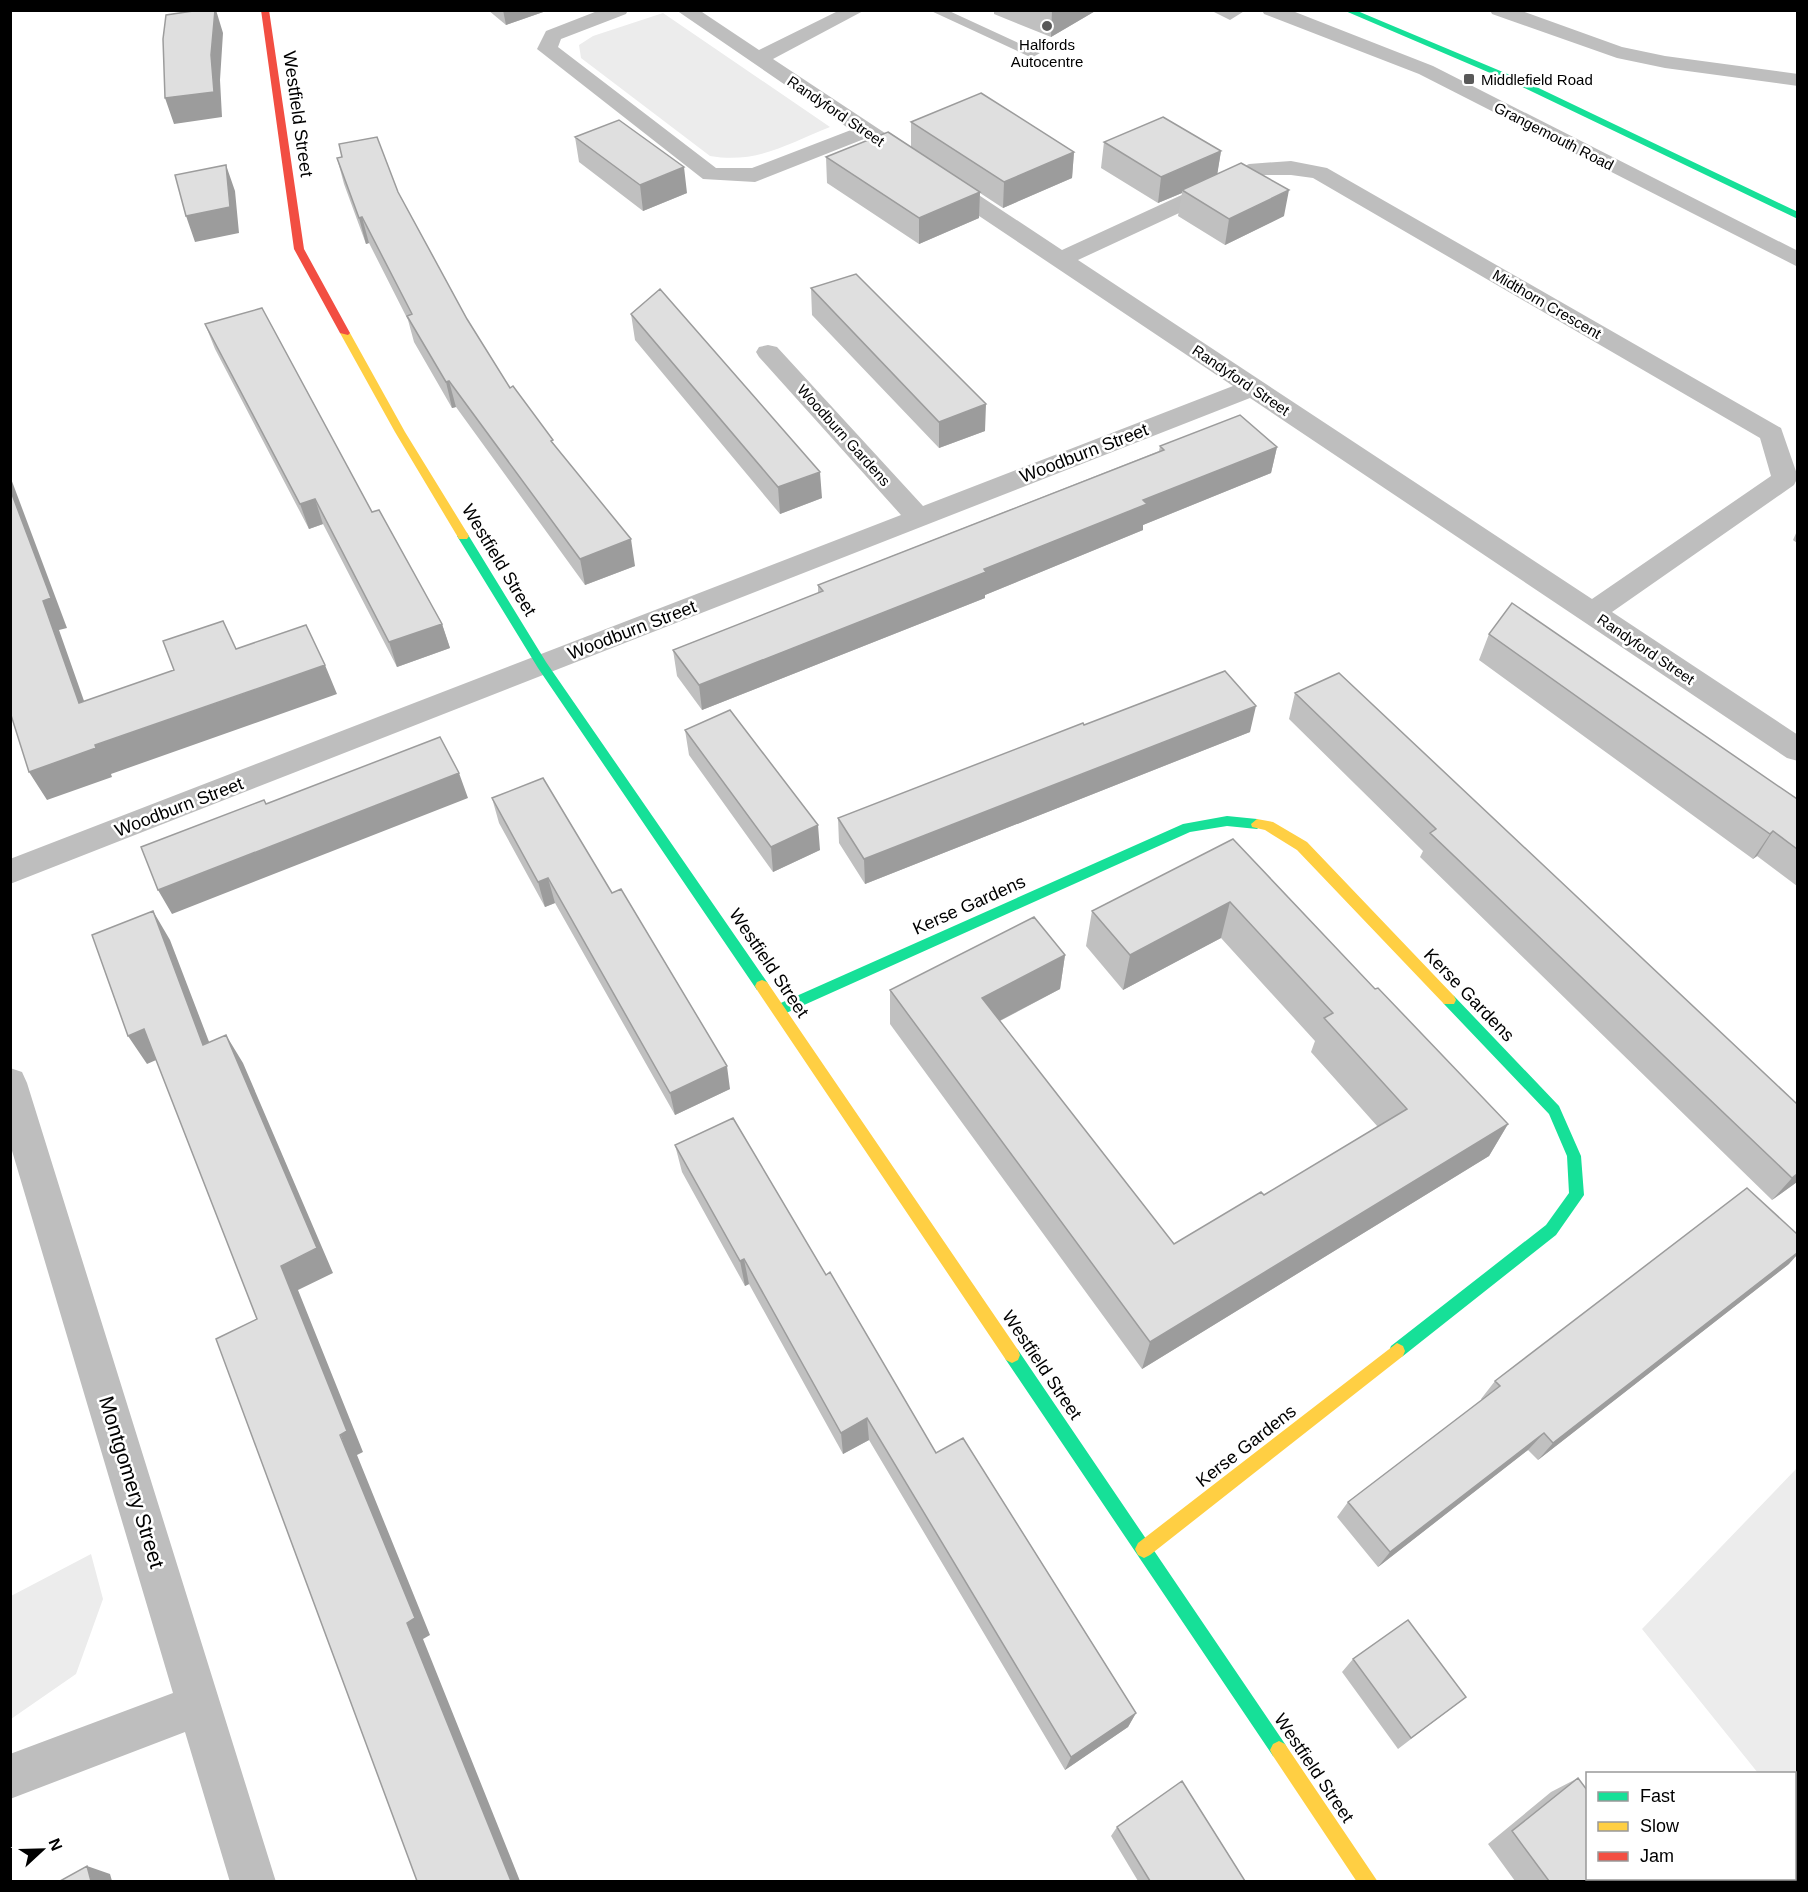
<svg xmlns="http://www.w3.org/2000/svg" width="1808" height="1892" viewBox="0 0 1808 1892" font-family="Arial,sans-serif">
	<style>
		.green { fill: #ececec }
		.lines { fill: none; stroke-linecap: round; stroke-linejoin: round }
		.lane { fill: #bebebe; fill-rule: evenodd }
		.street { fill: #bebebe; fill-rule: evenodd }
		.fast { fill: #16e098; fill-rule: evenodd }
		.slow { fill: #ffcf43; fill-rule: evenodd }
		.jam { fill: #f24e42; fill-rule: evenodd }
		.wall { fill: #c0c0c0 }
		.shaded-wall { fill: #9c9c9c }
		.building { fill: #dfdfdf; stroke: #9c9c9c; stroke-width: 1.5 }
		.poi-dot { fill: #595959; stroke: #fff; stroke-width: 2 }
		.labels { text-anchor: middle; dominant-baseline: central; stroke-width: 5; stroke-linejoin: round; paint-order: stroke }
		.far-poi-label { font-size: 15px; fill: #000; stroke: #fff }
		.far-street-label { font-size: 15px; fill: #000; stroke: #fff }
		.street-label { font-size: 18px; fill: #000; stroke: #fff }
		.near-street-label { font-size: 21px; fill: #000; stroke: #fff }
	</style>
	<rect width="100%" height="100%" fill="#fff"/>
	<path class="green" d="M663 13 830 127C787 144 757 164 710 156L581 58 579 45 593 36Z
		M1797 1468V1823L1795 1819 1794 1774 1758 1773 1642 1629Z
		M91 1554 103 1599 76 1674 11 1719V1596Z"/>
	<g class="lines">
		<path class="lane" d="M929 10H947L1040 53 1033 57 1028 56Z
			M1210 10H1246L1230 20Z"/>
		<path class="street" d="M600 10H628L626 14 561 39 558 47 716 168H752L851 130 676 10H699L759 50 840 10H865L773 59 1062 250 1249 164 1291 161 1327 168 1781 428 1798 477 1794 485 1612 612 1798 735V761L1787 758 1250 398 10 884V859L901 515 759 357 756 352 759 347 768 345 777 347 923 506 1233 386 864 139 755 182 703 179 537 49 546 31ZM1261 175H1291L1313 178 1760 438 1771 476 1592 599 1078 260Z
			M1262 10H1290L1433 66 1798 251V267L1419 74 1264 14Z
			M1490 10H1519L1622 47 1665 56 1798 74V86L1665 68 1617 58 1492 14Z
			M10 1068 22 1072 27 1083 276 1882H230L185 1732 10 1799V1754L173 1693 10 1144Z"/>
		<path class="fast" d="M1343 10H1355L1522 80 1798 212V219L1516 84Z
			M463 532 467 533 546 662 767 982 769 986 767 990H757L538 668 457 536Z
			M1227 816 1257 819 1263 824 1257 829 1227 826 1190 832 784 1014 779 1016 774 1014 772 1010 774 1006 1183 824Z
			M1449 994 1454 996 1559 1106 1581 1156 1584 1195 1556 1235 1403 1356 1397 1359 1391 1356 1389 1351 1391 1346 1546 1225 1569 1193 1567 1156 1549 1114 1444 1004 1442 1000 1444 996Z
			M1012 1347 1018 1350 1285 1744 1288 1750 1285 1756 1279 1759 1273 1756 1006 1360 1004 1355 1006 1350Z"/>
		<path class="slow" d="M345 330 350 333 405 432 469 536 467 539H459L395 432 340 333Z
			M1257 819 1273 822 1307 842 1454 996 1456 1000 1454 1004H1444L1297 850 1265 830 1252 827 1251 824Z
			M762 980 767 982 1018 1350 1020 1355 1018 1360 1012 1363 1006 1360 757 990 755 986 757 982Z
			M1397 1343 1403 1346 1405 1351 1403 1356 1150 1555 1144 1558 1138 1555 1135 1549 1138 1543Z
			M1279 1741 1285 1744 1378 1882H1357L1273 1756 1270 1750 1273 1744Z"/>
		<path class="jam" d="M261 10H269L304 249 350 333 348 335 340 333 294 249Z"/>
	</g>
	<path class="wall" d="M488 10H549L506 25Z
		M994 10H1097L1051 37 994 14Z
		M911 122 1074 152 1072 178 1003 208 980 193 979 218 919 244 827 183 826 157 911 147Z
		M575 137 687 193 643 211 579 162Z
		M1104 142 1221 151 1217 174 1284 216 1225 245 1178 216 1182 193 1158 203 1101 168Z
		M337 158 398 192 467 319 510 388 554 444 635 566 585 585 456 407 452 408 414 342 408 320 369 243 366 244 344 184Z
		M811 288 985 431 939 448 812 315Z
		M631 314 822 498 780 514 635 340Z
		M205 324 372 512 442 624 450 648 397 667 323 524 309 529 215 349Z
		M1160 446 1277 447 1271 473 1143 525V530L985 595V598L702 710 677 676 673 650 818 593V585L1159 451Z
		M1797 531V543L1793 540Z
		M1489 634 1797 799V886L1757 856 1753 859 1479 660Z
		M1295 693 1797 1104V1182L1772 1200 1420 857 1423 851 1289 719Z
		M1084 725 1250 732 865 884 839 843 838 818Z
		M685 730 820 850 773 872 689 755Z
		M492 798 612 893 730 1089 675 1115 555 903 545 907 499 823Z
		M1233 839 1375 989 1508 1124 1489 1156 1142 1369 890 1024V990L1065 955 1060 989 1000 1021 1174 1244 1264 1195 1378 1127 1311 1052 1315 1041 1221 938 1123 990 1086 946 1092 911Z
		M675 1145 826 1275 936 1453 1136 1713 1128 1727 1065 1770 869 1440 843 1454 749 1284 745 1286 682 1172Z
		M1789 1264 1538 1460 1528 1450 1378 1567 1337 1517 1348 1502 1482 1400 1481 1399 1495 1381Z
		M1353 1659 1466 1697 1398 1749 1342 1672Z
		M1578 1778 1587 1878 1790 1881H1515L1488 1844 1551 1792Z
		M1117 1827 1245 1881H1138L1111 1836Z"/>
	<path class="shaded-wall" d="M215 10H216L223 33 220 80 222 117 174 124 165 98 211 55Z
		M503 10H549L506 25Z
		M1052 10H1097L1051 37Z
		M1221 151 1217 176 1182 190V193L1158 203 1161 177Z
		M1074 152 1072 178 1003 208 1004 182Z
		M226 165 235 191 239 233 195 242 186 216Z
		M684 167 687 193 643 211 640 185Z
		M1289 190 1284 216 1225 245 1229 219Z
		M980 192 979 218 919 244V218Z
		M362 217 369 243 366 244 359 218Z
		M449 381 456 407 452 408 446 382Z
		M986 404 985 431 939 448V422Z
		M1277 447 1271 473 1143 525V530L985 595V598L702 710 699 685 984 569 1143 500Z
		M820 472 822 498 780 514 778 487Z
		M10 476 67 628 59 630 95 732 79 703 43 601 10 489Z
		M315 499 323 524 309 529 300 504Z
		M631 539 635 566 585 585 580 559Z
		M442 624 450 648 397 667 389 642Z
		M325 665 337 694 111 774 112 777 47 800 29 772 95 745Z
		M1256 706 1250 732 865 884 864 859Z
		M459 773 468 798 172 914 158 890Z
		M818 825 820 850 773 872 771 847Z
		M1773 831 1757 856 1753 859 1770 834Z
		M548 878 555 903 545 907 538 882Z
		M1230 902 1221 938 1123 990 1130 955Z
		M153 911 170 940 221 1073 203 1045Z
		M1065 955 1060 989 980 1031 982 998Z
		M144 1029 163 1057 147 1064 128 1036Z
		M226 1035 243 1063 333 1273 298 1290 363 1452 357 1455 430 1635 423 1639 520 1881H511L407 1623 281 1266Z
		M727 1066 730 1089 675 1115 670 1093Z
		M1508 1124 1489 1156 1142 1369 1150 1342Z
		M1797 1174V1182L1772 1200 1792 1178Z
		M1797 1253V1255L1789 1264 1538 1460 1553 1443Z
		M744 1259 749 1284 745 1286 740 1261Z
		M867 1418 869 1440 843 1454 841 1433Z
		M1544 1433 1528 1450 1378 1567 1390 1552Z
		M1136 1713 1128 1727 1065 1770 1071 1757Z
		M87 1866 110 1874 112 1881H91Z"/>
	<path class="building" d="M200 10H215L211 55 214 92 165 98 163 39 166 15Z
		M981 93 1074 152 1004 182 911 122Z
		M1163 117 1221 151 1161 177 1104 142Z
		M619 120 684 167 640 185 575 137Z
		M888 132 980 192 919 218 826 157Z
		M377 137 398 192 467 319 510 388 513 386 553 440 551 441 631 539 580 559 449 381 446 382 407 316 412 314 362 217 359 218 337 158 342 157 339 144Z
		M1241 163 1289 190 1229 219 1182 190Z
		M226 165 230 207 186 216 175 175Z
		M856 274 986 404 939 422 811 288Z
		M660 289 820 472 778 487 631 314Z
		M262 308 372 512 379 510 442 624 389 642 315 499 300 504 205 324Z
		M1240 415 1277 447 1143 500 1147 504 984 569 986 572 699 685 673 650 823 591 818 585 1164 450 1160 446Z
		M10 489 51 598 43 601 79 703 174 670 163 641 223 621 236 649 306 625 325 665 95 745 96 748 29 772 10 712Z
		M1512 603 1797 799V849L1773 831 1770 834 1489 634Z
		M1225 671 1256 706 864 859 838 818 1083 723 1084 725Z
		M1339 673 1797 1104V1174L1792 1178 1430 833 1436 829 1295 693Z
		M730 710 818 825 771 847 685 730Z
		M440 737 459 773 158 890 141 847 264 800 266 804Z
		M543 778 612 893 621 889 727 1066 670 1093 548 878 538 882 492 798Z
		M1233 839 1375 989 1378 988 1508 1124 1150 1342 890 990 1034 917 1065 955 982 998 1174 1244 1261 1192 1264 1195 1407 1109 1324 1018 1333 1013 1230 902 1130 955 1092 911Z
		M153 911 203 1045 226 1035 317 1248 281 1266 347 1431 340 1435 415 1618 407 1623 511 1881H417L216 1339 257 1319 144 1029 128 1036 92 935Z
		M733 1118 826 1275 830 1272 936 1453 963 1438 1136 1713 1071 1757 867 1418 841 1433 744 1259 740 1261 675 1145Z
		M1747 1188 1797 1234V1253L1553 1443 1544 1433 1390 1552 1348 1502 1500 1386 1495 1381Z
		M1408 1620 1466 1697 1411 1738 1353 1659Z
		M1578 1778 1587 1790V1878H1794L1790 1881H1549L1512 1831Z
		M1182 1781 1245 1881H1150L1117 1827Z
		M1794 1832 1797 1836V1875L1794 1878Z
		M87 1866 91 1881H60Z"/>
	<g class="poi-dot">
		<circle cx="1047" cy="26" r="6"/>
		<rect x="1463" y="73" width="12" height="12" rx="3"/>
	</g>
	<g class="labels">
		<g class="far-poi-label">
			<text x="1047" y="44">Halfords<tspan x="1047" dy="17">Autocentre</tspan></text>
			<text x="1481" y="79" text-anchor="start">Middlefield Road</text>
		</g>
		<g class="far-street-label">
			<text transform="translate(836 111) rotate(34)">Randyford Street</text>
			<text transform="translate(1554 136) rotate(27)">Grangemouth Road</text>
			<text transform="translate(1547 304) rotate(30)">Midthorn Crescent</text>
			<text transform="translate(1241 380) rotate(34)">Randyford Street</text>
			<text transform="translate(844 435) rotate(48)">Woodburn Gardens</text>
			<text transform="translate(1646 649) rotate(34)">Randyford Street</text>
		</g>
		<g class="street-label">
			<text transform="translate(298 114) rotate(82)">Westfield Street</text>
			<text transform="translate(1084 453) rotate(-21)">Woodburn Street</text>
			<text transform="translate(499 560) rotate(59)">Westfield Street</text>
			<text transform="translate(632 630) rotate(-21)">Woodburn Street</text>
			<text transform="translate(179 807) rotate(-21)">Woodburn Street</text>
			<text transform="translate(969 905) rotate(-24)">Kerse Gardens</text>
			<text transform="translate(769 963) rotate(56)">Westfield Street</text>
			<text transform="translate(1469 995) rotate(46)">Kerse Gardens</text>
			<text transform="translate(1042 1365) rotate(56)">Westfield Street</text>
			<text transform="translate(1246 1446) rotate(-38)">Kerse Gardens</text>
			<text transform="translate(1314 1768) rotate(56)">Westfield Street</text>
		</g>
		<g class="near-street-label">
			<text transform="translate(132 1482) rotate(73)">Montgomery Street</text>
		</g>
	</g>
	<rect width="1808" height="1892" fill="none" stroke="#000000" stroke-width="24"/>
	<rect x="1586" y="1772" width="210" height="108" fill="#ffffff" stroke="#999999" stroke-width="1.5"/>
	<rect x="1598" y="1792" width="30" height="9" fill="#16e098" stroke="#999999" stroke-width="1.5"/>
	<text x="1640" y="1802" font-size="18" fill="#000000">Fast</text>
	<rect x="1598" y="1822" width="30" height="9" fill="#ffcf43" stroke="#999999" stroke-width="1.5"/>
	<text x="1640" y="1832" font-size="18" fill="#000000">Slow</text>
	<rect x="1598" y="1852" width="30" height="9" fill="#f24e42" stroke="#999999" stroke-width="1.5"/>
	<text x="1640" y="1862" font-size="18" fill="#000000">Jam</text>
	<g transform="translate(42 1850) rotate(68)" stroke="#ffffff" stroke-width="4.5" paint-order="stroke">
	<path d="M0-4.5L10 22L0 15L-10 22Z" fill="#000000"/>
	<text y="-9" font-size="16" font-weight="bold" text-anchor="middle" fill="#000000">N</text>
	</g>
</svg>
